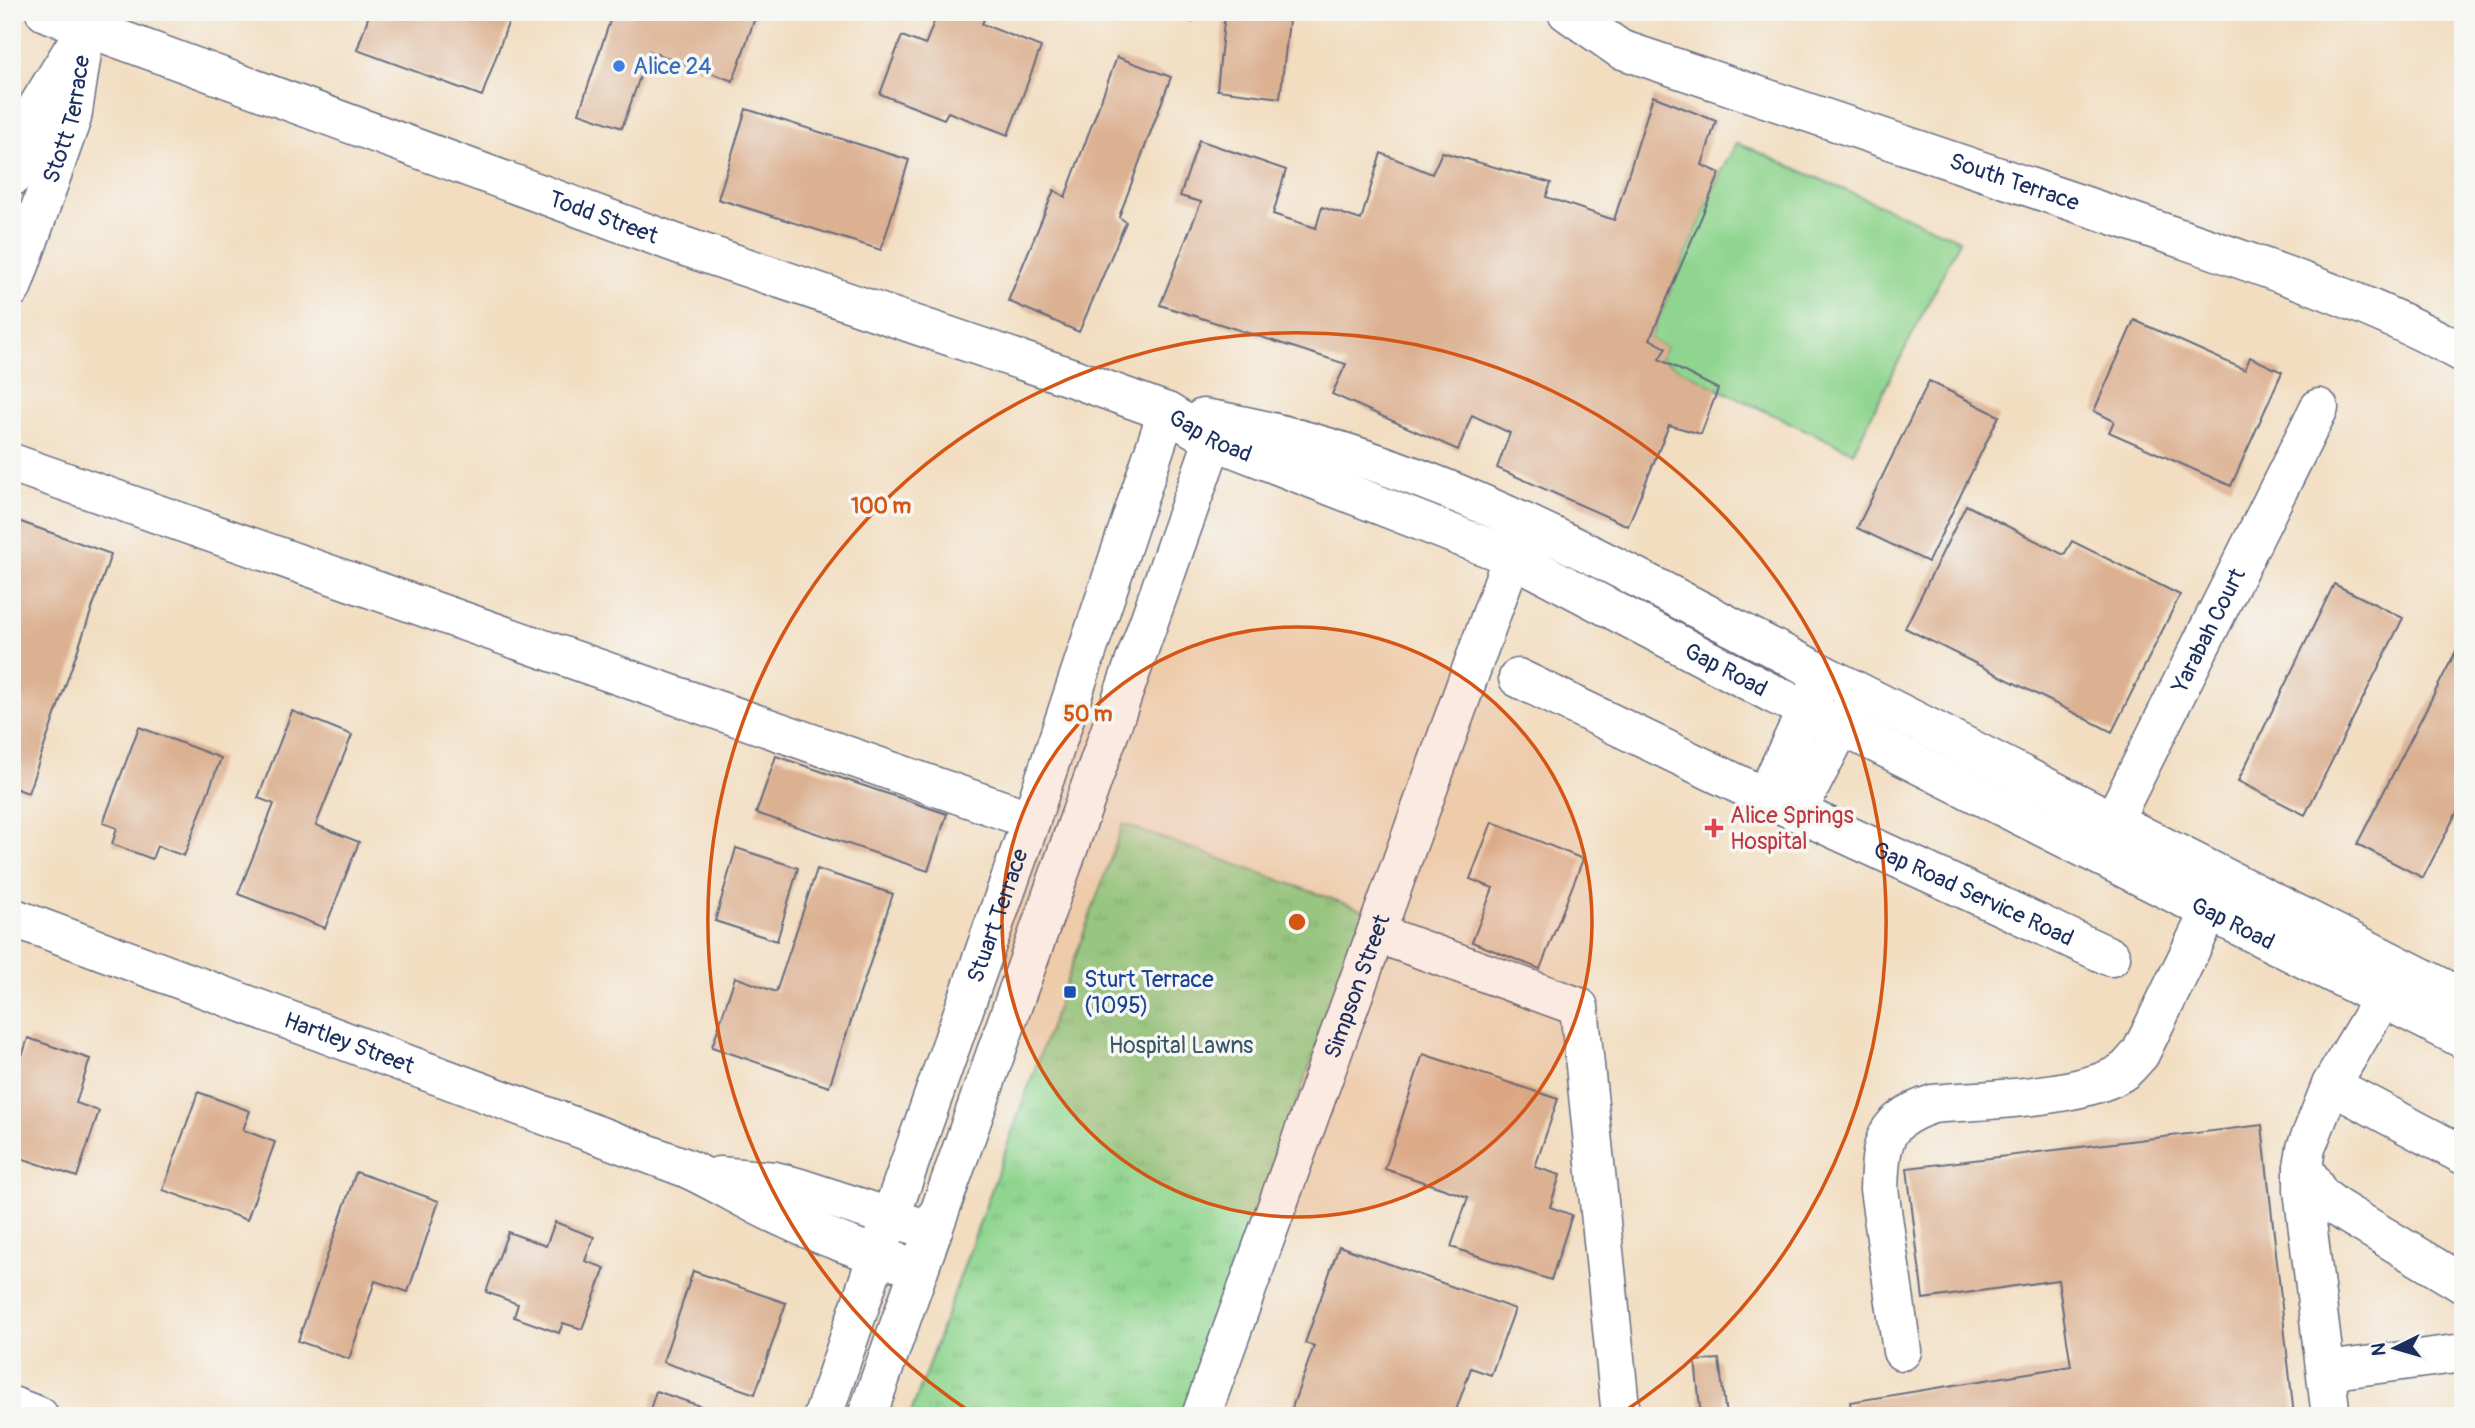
<svg xmlns="http://www.w3.org/2000/svg" width="2475" height="1428" viewBox="0 0 2475 1428" font-family="Pangolin,sans-serif">
	<style>
		.green { fill: #90d58f; stroke: #568276; stroke-width: 2 }
		.park { fill: url(#park-tufts); stroke: #568276; stroke-width: 2 }
		.building { fill: #dcb192 }
		.lines { fill: none; stroke-linecap: round; stroke-linejoin: round }
		.minor-casing { stroke: #666c80; stroke-width: 41 }
		.major-casing { stroke: #666c80; stroke-width: 41 }
		.minor { stroke: #fff; stroke-width: 38 }
		.major { stroke: #fff; stroke-width: 38 }
		.ring { fill: none; stroke: #d45514; stroke-width: 3.5 }
		.shop-dot { fill: #3f7fe0; stroke: #f6f6f2; stroke-width: 2.5 }
		.health-dot { fill: #e0444e; stroke: #f6f6f2; stroke-width: 2.5 }
		.transit-dot { fill: #1a4fb4; stroke: #f6f6f2; stroke-width: 2.5 }
		.labels { text-anchor: middle; dominant-baseline: central; stroke-width: 7; stroke-linejoin: round; paint-order: stroke }
		.shop-label { font-size: 23px; fill: #366cbe; stroke: #f6f6f2; text-anchor: start }
		.street-label { font-size: 23px; fill: #1b2f5e; stroke: #f6f6f2 }
		.health-label { font-size: 23px; fill: #be3a42; stroke: #f6f6f2; text-anchor: start }
		.transit-label { font-size: 23px; fill: #164399; stroke: #f6f6f2; text-anchor: start }
		.park-label { font-size: 23px; fill: #38586a; stroke: #f6f6f2 }
		.centre { fill: #d45514; stroke: #f6f6f2; stroke-width: 3.5 }
		.ring-label { font-size: 21px; text-anchor: middle; font-weight: bold; fill: #d45514; stroke: #f6f6f2; stroke-width: 7; stroke-linejoin: round; paint-order: stroke }
	</style>
	<defs>
		<pattern id="park-tufts" width="24" height="20" patternUnits="userSpaceOnUse" patternTransform="scale(1.75)"><rect width="24" height="20" fill="#90d58f"/><path d="M3 7l-1-3M5 7V3M7 7l1-3M15 17l-1-3M17 17v-4M19 17l1-3" fill="none" stroke="#7cb77e"/></pattern>
	</defs>
	<rect width="100%" height="100%" fill="#f6f6f2"/>
	<filter id="ink" filterUnits="userSpaceOnUse"><feTurbulence type="fractalNoise" baseFrequency=".0143" numOctaves="2"/><feDisplacementMap in="SourceGraphic" scale="14" xChannelSelector="R" yChannelSelector="G"/><feConvolveMatrix kernelMatrix="1 2 1 2 8 2 1 2 1" color-interpolation-filters="sRGB"/></filter>
	<filter id="wash" filterUnits="userSpaceOnUse"><feTurbulence type="fractalNoise" baseFrequency=".00686" numOctaves="4" result="noise"/><feDisplacementMap in="SourceGraphic" scale="28" xChannelSelector="R" yChannelSelector="G"/><feGaussianBlur stdDeviation="1.57" result="paint"/><feColorMatrix in="noise" values="0 0 0 0 0 0 0 0 0 0 0 0 0 0 0 0 0 1.4 0 .05"/><feComposite in="paint" operator="in"/></filter>
	<g filter="url(#wash)">
		<rect width="100%" height="100%" fill="#f2ddc0"/>
		<path class="green" d="M1737 143 1960 240 1853 452 1718 389 1659 359 1666 348 1650 339 1720 173Z"/>
		<path class="park" d="M1123 824 1366 911 1183 1416H910Z"/>
		<g id="blocks">
			<path class="building" d="M370 12H512L482 96 357 50Z
				M613 12H757L733 81 649 51 622 128 579 113Z
				M938 12H987L982 24 1041 47 1008 135 948 112 944 119 880 94 902 36 925 45Z
				M1169 12H1196L1192 22Z
				M1225 12H1290L1280 98 1217 90Z
				M1117 57 1171 77 1119 217 1126 222 1079 332 1008 301 1054 190 1065 197Z
				M1653 96 1716 121 1702 165 1720 173 1650 339 1666 348 1659 359 1718 389 1701 434 1669 425 1628 526 1497 468 1510 433 1472 415 1458 450 1332 394 1346 364 1160 305 1201 202 1180 196 1199 140 1286 170 1273 214 1316 228 1322 207 1361 220 1381 153 1432 174 1442 152 1551 183 1546 197 1614 220Z
				M746 109 909 160 881 250 718 199Z
				M2134 320 2245 370 2250 357 2282 372 2231 486 2109 432 2114 421 2094 411Z
				M1929 381 1999 416 1928 562 1857 528Z
				M1966 505 2064 555 2072 541 2180 595 2112 732 1905 628Z
				M18 521 111 554 28 793 12 787V539Z
				M2334 584 2403 618 2305 815 2238 781Z
				M2457 649 2463 653V800L2423 878 2357 844Z
				M292 711 352 735 316 825 359 842 325 928 238 894 274 804 258 798Z
				M139 727 221 758 184 856 157 846 152 859 112 844 117 828 103 823Z
				M776 756 947 814 928 871 756 813Z
				M1492 822 1583 859 1540 969 1472 942 1493 888 1470 879Z
				M736 848 798 868 777 941 715 921Z
				M817 869 893 894 829 1087 712 1047 735 977 776 992Z
				M28 1038 90 1059 76 1103 99 1111 77 1177 12 1155V1087Z
				M1423 1054 1558 1099 1535 1167 1560 1175 1550 1207 1572 1215 1551 1280 1451 1247 1468 1197 1385 1169Z
				M198 1092 250 1111 243 1130 275 1142 247 1220 163 1190Z
				M2262 1125 2294 1416H1852L1850 1402 2071 1366 2058 1280 1923 1299 1907 1168Z
				M356 1172 439 1201 408 1292 375 1281 349 1359 298 1341Z
				M555 1222 594 1237 585 1261 605 1268 582 1329 563 1323 559 1333 514 1317 518 1304 486 1292 508 1232 546 1246Z
				M1339 1246 1515 1309 1491 1375 1471 1368 1454 1416H1289L1314 1346 1305 1343Z
				M693 1271 786 1303 755 1394 663 1362Z
				M1719 1359 1726 1416H1701L1695 1361Z
				M656 1391 727 1415V1416H648Z"/>
		</g>
	</g>
	<g filter="url(#ink)">
		<use href="#blocks" fill-opacity="0" stroke="#666c80" stroke-width="2"/>
		<g class="lines">
			<g class="minor-casing">
				<g id="minor">
					<path id="s1" d="M45 12 686 247 1073 378 1167 412 1213 440 1512 557 1775 695 1842 726 2463 1039"/>
					<path id="s2" d="M1567 12 1620 49C1791 106 1962 163 2133 222 2244 261 2359 296 2463 353"/>
					<path d="M1203 418C1425 454 1623 572 1821 673 2034 782 2248 890 2463 998"/>
					<path d="M12 463 1031 820"/>
					<path id="s3" d="M1518 678 1765 797 2111 957"/>
					<path d="M1765 797 1818 686"/>
					<path d="M1797 812 1854 702"/>
					<path id="s4" d="M2101 845 2319 408"/>
					<path id="s5" d="M12 917 686 1168C721 1184 753 1205 788 1220 824 1237 862 1250 900 1263"/>
					<path d="M1376 933 1579 1007 1621 1416"/>
					<path d="M2331 1085 2463 1155"/>
					<path d="M2303 1167 2320 1195 2337 1208 2463 1284"/>
					<path d="M719 1176 775 1181 797 1187 914 1225"/>
					<path d="M1902 1351 1879 1189C1881 1140 1883 1120 1933 1104 1980 1100 2089 1098 2125 1070 2130 1066 2135 1059 2140 1054L2220 890"/>
					<path d="M2326 1371 2463 1353"/>
					<path d="M12 1406 39 1416"/>
					<path id="s6" d="M823 1416 877 1255 1031 820 1167 412"/>
					<path d="M867 1416 1220 421"/>
					<path id="s7" d="M1201 1416 1512 557"/>
					<path d="M2331 1416 2303 1190V1167L2306 1148 2331 1085 2395 977"/>
				</g>
			</g>
			<g class="major-casing">
				<g id="major">
					<path d="M12 177 38 106 78 41"/>
					<path id="s8" d="M12 288 72 118 86 27 91 12"/>
				</g>
			</g>
			<use href="#minor" class="minor"/>
			<use href="#major" class="major"/>
		</g>
	</g>
	<circle cx="1297" cy="922" r="295" fill="#d45514" fill-opacity=".12"/>
	<g class="ring">
		<circle cx="1297" cy="922" r="295"/>
		<path d="M972 1413A589 589 0 1 1 1622 1413"/>
	</g>
	<circle class="shop-dot" cx="619" cy="66" r="7"/>
	<path class="health-dot" d="M1710.5 817.5h7v7h7v7h-7v7h-7v-7h-7v-7h7z"/>
	<rect class="transit-dot" x="1063" y="985" width="14" height="14" rx="3.5"/>
	<g class="labels">
		<g class="shop-label">
			<text x="633" y="66">Alice 24</text>
		</g>
		<g class="street-label">
			<text stroke="none"><textPath href="#s8" startOffset="178">Stott Terrace</textPath></text>
			<text stroke="none"><textPath href="#s2" startOffset="481">South Terrace</textPath></text>
			<text stroke="none"><textPath href="#s1" startOffset="595">Todd Street</textPath></text>
			<text stroke="none"><textPath href="#s1" startOffset="1241">Gap Road</textPath></text>
			<text stroke="none"><textPath href="#s4" startOffset="240">Yarabah Court</textPath></text>
			<text stroke="none"><textPath href="#s1" startOffset="1808">Gap Road</textPath></text>
			<text stroke="none"><textPath href="#s3" startOffset="504">Gap Road Service Road</textPath></text>
			<text stroke="none"><textPath href="#s6" startOffset="530">Stuart Terrace</textPath></text>
			<text stroke="none"><textPath href="#s1" startOffset="2375">Gap Road</textPath></text>
			<text stroke="none"><textPath href="#s7" startOffset="457">Simpson Street</textPath></text>
			<text stroke="none"><textPath href="#s5" startOffset="360">Hartley Street</textPath></text>
		</g>
		<g class="health-label">
			<text x="1730" y="815">Alice Springs<tspan x="1730" dy="26">Hospital</tspan></text>
		</g>
		<g class="transit-label">
			<text x="1084" y="979">Sturt Terrace<tspan x="1084" dy="26">(1095)</tspan></text>
		</g>
		<g class="park-label">
			<text x="1181" y="1045">Hospital Lawns</text>
		</g>
	</g>
	<circle cx="1297" cy="922" r="10" class="centre"/>
	<g class="ring-label">
		<text x="881" y="513">100 m</text>
		<text x="1088" y="721">50 m</text>
	</g>
	<rect width="2475" height="1428" fill="none" stroke="#f6f6f2" stroke-width="42"/>
	<g transform="translate(2395 1348) rotate(265)" stroke="#f6f6f2" stroke-width="5" paint-order="stroke">
	<path d="M0-5L12 26L0 18L-12 26Z" fill="#1b2f5e"/>
	<text y="-10" font-size="19" font-weight="bold" text-anchor="middle" fill="#1b2f5e">N</text>
	</g>
</svg>
